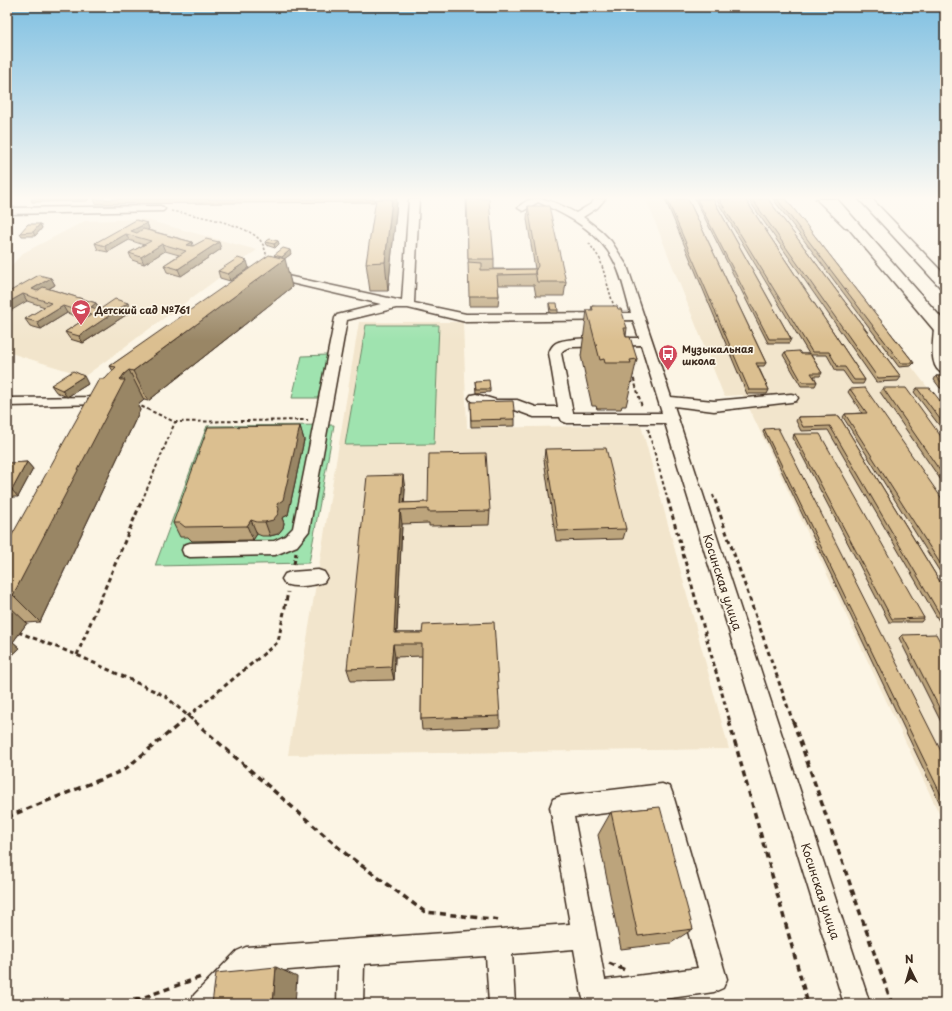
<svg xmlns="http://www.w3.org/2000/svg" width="952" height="1011" viewBox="0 0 952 1011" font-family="'Playpen Sans',sans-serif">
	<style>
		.built { fill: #f2e5cc }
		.green { fill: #9fe3af; stroke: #6d8666 }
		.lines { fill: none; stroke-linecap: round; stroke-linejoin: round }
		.minor-casing { stroke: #3b2a1e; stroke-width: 3 }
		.major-casing { stroke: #3b2a1e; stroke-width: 3 }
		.highway-casing { stroke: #3b2a1e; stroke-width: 3 }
		.path-far3 { stroke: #3b2a1e; stroke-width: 1.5; stroke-dasharray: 2.5 2; stroke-linecap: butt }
		.path-far2 { stroke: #3b2a1e; stroke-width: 2; stroke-dasharray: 3.5 2.5; stroke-linecap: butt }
		.path-far1 { stroke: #3b2a1e; stroke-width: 3; stroke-dasharray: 4.5 3.5; stroke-linecap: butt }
		.path { stroke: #3b2a1e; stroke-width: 3.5; stroke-dasharray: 6 4.5; stroke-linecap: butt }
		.minor { fill: #fcf5e5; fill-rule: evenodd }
		.major { fill: #fcf5e5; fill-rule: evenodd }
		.highway { fill: #fcf5e5; fill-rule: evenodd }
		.wall { fill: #bca47c; stroke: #3b2a1e }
		.shaded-wall { fill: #998665; stroke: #3b2a1e }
		.building { fill: #dbbf90; stroke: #3b2a1e }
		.labels { text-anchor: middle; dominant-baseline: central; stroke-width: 3.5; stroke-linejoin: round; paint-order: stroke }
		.far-poi-label { font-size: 10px; font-weight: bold; fill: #3b2a1e; stroke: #fcf5e5; text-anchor: start }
		.street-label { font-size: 12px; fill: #3b2a1e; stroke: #fcf5e5 }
	</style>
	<rect width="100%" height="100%" fill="#fcf5e5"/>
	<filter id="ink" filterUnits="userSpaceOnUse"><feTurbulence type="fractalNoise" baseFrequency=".025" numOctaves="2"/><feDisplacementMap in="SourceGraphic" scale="8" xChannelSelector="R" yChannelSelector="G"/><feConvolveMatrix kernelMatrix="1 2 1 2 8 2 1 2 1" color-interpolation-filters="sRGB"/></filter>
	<g filter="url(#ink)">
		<path class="built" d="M646 199H782L945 410V826L743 395 724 396Z
			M143 219 257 250 85 376 7 352V270L23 253 85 221Z
			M359 322H463L467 428 641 425 729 749 288 755Z"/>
		<path class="green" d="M366 325H439L434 444 345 445Z
			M327 355 318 398H292L302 356Z
			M334 425 309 563 155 566 207 426Z"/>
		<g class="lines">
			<g class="minor-casing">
				<path id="minor" d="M409 199H419L414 303 466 314 631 313C626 297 623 280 616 265 602 233 569 216 538 202L523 211 518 208C534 189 559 204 576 213L591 204 595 199H605L597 208 583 217 601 231 611 241 627 266 671 397 714 401 791 394 796 395 798 398 796 401 791 402 714 411 674 406 870 1004H844L665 423H567L562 421 560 417H534L515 410H495L471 401 469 398 471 395 476 394 496 400H517L536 407H558L549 353C550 349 553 345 556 343 570 336 621 338 639 338L633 320 466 322 408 308H396L347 320 309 531 297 546 275 555 190 557 184 555 182 550 184 545 190 543 274 541 285 536 293 528 335 318 337 315 381 304 265 277 264 275 269 272 402 301ZM641 345 662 413H573L561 353C564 348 569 347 574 347Z
					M160 206 163 207 165 209 163 211 7 214V208Z
					M940 322 945 324V374C927 370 934 340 934 326L936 323Z
					M100 397 105 398 107 401 105 404 7 406V398Z
					M318 570 324 572 327 577 324 582C313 586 296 588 285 584L282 579 285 574 291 572Z
					M662 784 670 787 673 795 727 979 723 988 714 992 627 1004H585L582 995 574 949 512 954 515 1004H489L486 956 364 964 363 1004H337L338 966 252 973 222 1004H190L194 995 237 951 246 947 570 924 550 807 553 799 561 796ZM654 807 698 968 605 980 574 817Z"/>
			</g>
			<g class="major-casing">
				<path id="major" d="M816 199H829L856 224 855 227H845Z"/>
			</g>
			<g class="highway-casing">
				<path id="highway" d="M824 199H837L945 322V337L939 336Z
					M859 199H872L945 275V289L940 287Z"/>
			</g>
			<path class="path-far3" d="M171 211C194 215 243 223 259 239 264 244 266 252 267 259
				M589 243 600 259 614 307"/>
			<path class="path-far2" d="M632 373 642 407
				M136 404 175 422 308 420
				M648 429 668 501
				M713 495 715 501
				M142 501 175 422"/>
			<path class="path-far1" d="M668 500 730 722
				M715 500 793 722
				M7 531 15 534
				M294 564 296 553
				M18 632 77 655 165 696 195 722
				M77 655 142 500
				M181 722 278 642 288 592"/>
			<path class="path" d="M194 721 346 854 425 912 501 920
				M729 721 808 1004
				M793 721 892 1004
				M7 817 124 770 183 721
				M609 963 625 970
				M125 1004 201 977"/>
			<use href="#minor" class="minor"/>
			<use href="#major" class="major"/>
			<use href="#highway" class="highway"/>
		</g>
		<path class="wall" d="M31 199H89L87 201 32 202Z
			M94 199H375L374 202 96 204Z
			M466 199 494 259V269H535L527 219 528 206 566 282 564 296H536L534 285H498L499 296 498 306H470Z
			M665 199H688L766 363 764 366H758L769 390 767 394H747Z
			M695 199H713L791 339 789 343H768Z
			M716 199H745L865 380 863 384H852L843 371H836L827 355H811L822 373 820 376H814L817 382 815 386H801L783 355 785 352 801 354H809Z
			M748 199H768L901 377 898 381 876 382Z
			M773 199H786L914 363 911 366 899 367Z
			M397 202 388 291H370L366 263Z
			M147 223 149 229 148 230 192 242 193 246 221 249 181 276 167 272 164 265 179 255 165 251 144 264 132 260 129 253 144 245 129 240 108 252 98 250 95 243Z
			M40 224 42 228 35 236H22L20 233Z
			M278 241 279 244 275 248 266 245 265 242Z
			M291 254 284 259 292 287 148 401 144 400 139 404 138 406 140 410 40 622 27 623 13 642 20 648 7 660V544L105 379 113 371 110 366 275 256 274 255Z
			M249 268 230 281 220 278 218 271Z
			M51 278 55 285 49 289 96 303 100 310 132 311 83 343 70 339 65 332 85 319 67 313 41 329 30 326 25 319 45 307 27 301 7 293Z
			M549 303 558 310V313H550L549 306Z
			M592 306 618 309 627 328 626 336 637 359 626 406H622L621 409H597L596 406H592L581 356 587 310H591Z
			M936 376H945V388H940L934 380Z
			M475 381 490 389V392L476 393Z
			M88 384 67 397 56 392 51 385Z
			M883 388 945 442V486L880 392Z
			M917 388 945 407V433L914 392Z
			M850 389 945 503V580L843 417 845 414 862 413 848 392Z
			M470 402 515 419V426L471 427Z
			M839 416 945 590V621H939L828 430 801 431 796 421 798 417Z
			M300 426 304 440 288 515 282 518 284 523 283 528 278 534 270 536H262L257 534 253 540 192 541 188 537H180L173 523Z
			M764 429 945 759V814L763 432Z
			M794 434 924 618 921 622H889L793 438Z
			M545 449 626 529 623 539 556 541 544 460Z
			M27 462 33 469 18 497H7V464Z
			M405 489 404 503 428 502 490 511 489 525 429 526V523L402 524 397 633H422L500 716V727L422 730 421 719 422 656 395 657 394 680 351 681 347 669Z
			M902 635 945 651V730L899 638Z
			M611 812 693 929 671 943 621 949 598 835Z"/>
		<path class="shaded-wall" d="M392 199H397V202L388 291 385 262Z
			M147 223 149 229 137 237 131 231Z
			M40 224 42 228 35 236 33 232Z
			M126 234 129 240 108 252 105 246Z
			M278 241 279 244 275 248 274 244Z
			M192 242 194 249 187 245Z
			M219 242 221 249 181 276 178 269Z
			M162 244 165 251 144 264 141 257Z
			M290 250 291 254 283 260 282 257Z
			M285 259 292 287 148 401 133 371Z
			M247 261 249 268 230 281 228 274Z
			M51 278 55 285 36 296 32 289Z
			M23 294 27 301 7 313V303Z
			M96 303 100 311 91 307Z
			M128 303 132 311 83 343 79 336Z
			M63 306 67 313 41 329 37 322Z
			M129 370 144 400 139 404 138 406 140 410 40 622 13 595 120 380 124 374Z
			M84 376 88 384 67 397 62 390Z
			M300 426 304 440 288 515 282 518 284 523 283 528 278 534 270 536 265 522 277 504Z
			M27 462 33 469 18 497 12 490Z
			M403 475 405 489 404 510 401 503Z
			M400 510 402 524 396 644 394 633Z
			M251 520 257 534 253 540 247 526Z
			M7 604 27 623 13 642 20 648 7 660Z
			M393 644 395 657 394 680 391 667Z
			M276 967 297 977 295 1004H273Z"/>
		<path class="building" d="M376 199H392L385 262 366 263Z
			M467 199H489L494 259H468Z
			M667 199H688L766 363H756L769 390H749Z
			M697 199H713L791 339H769Z
			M719 199H745L865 380H854L845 367H838L829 352H812Z
			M752 199H768L901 377 878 378Z
			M777 199H786L914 363H901Z
			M528 206H549L566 282H537L535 271 538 266Z
			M136 220 147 223 131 231 137 233 143 229 192 242 187 245 193 246 206 239 219 242 178 269 164 265 186 251 162 244 141 257 129 253 151 241 126 234 105 246 95 243Z
			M28 224H40L33 232 20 233Z
			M270 239 278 241 274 244 265 242Z
			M283 248 290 250 282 257 274 255Z
			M269 255 285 259 133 371 129 370 124 374 120 380H125L13 595H7V544L99 379H105L116 367 110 366Z
			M238 258 247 261 228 274 218 271Z
			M468 262 481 263V270L536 269 535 271V274L497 275 499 296H469Z
			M39 275 51 278 32 289 37 291 43 287 96 303 91 307 99 310 115 299 128 303 79 336 65 332 91 315 63 306 37 322 25 319 51 303 23 294 7 303V293Z
			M549 303H557L558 310H551Z
			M592 306H617L618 309H621L627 328H624L626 337H630L637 359 630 360 631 363H605L604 359 600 360 587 310H593Z
			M799 351 801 354H810L822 373H811L817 382H802L785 352Z
			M73 371 84 376 62 390 51 385Z
			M936 376H945V384H943Z
			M489 380 490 389H476L475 381Z
			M865 388 945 503V571L845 414 867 413 850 389Z
			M883 388H906L945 442V478Z
			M917 388H930L945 407V426Z
			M513 401 515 419 471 420 470 402Z
			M839 416 945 590V618H942L830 426 803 427 798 417Z
			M300 426 283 500 277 504 279 509 278 514 273 520 265 522H257L251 520 247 526 185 527 180 523H173L208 427Z
			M778 428 945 759V803L764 429Z
			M794 434H820L924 618 892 619Z
			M606 448 626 529 558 531 545 449Z
			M486 453 490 511 428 512V509L400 510 394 633H422L423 625 494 622 500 716 421 719 422 644H393L391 667 347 669 367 476 403 475 401 503 428 502 429 454Z
			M27 462 12 490H7V464L8 463Z
			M936 634 945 651V719L902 635Z
			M660 807 693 929 638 936 611 812Z
			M276 967 273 1004H212L216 973Z"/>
	</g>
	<linearGradient id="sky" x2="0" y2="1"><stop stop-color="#7fc0e2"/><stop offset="0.58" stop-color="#fefaf3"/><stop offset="1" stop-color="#fefaf3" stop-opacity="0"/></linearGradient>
	<rect width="952" height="341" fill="url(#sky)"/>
	<defs>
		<g id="school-pin" transform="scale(1)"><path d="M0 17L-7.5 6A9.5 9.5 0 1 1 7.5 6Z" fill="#d1495b" stroke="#fcf5e5"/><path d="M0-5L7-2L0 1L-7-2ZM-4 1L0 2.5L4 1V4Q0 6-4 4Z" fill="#fff"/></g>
		<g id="bus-pin" transform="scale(1)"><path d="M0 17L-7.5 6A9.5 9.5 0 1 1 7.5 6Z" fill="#d1495b" stroke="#fcf5e5"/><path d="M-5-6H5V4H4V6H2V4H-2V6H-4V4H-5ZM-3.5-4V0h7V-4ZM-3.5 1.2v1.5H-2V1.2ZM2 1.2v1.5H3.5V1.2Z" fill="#fff"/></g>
	</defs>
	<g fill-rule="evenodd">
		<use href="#school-pin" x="81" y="309"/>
		<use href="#bus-pin" x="668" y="354"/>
	</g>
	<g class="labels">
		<g class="far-poi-label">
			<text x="95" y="309">Детский сад №761</text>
			<text x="682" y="348">Музыкальная<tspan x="682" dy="12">школа</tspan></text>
		</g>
		<g class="street-label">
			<text transform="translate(723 582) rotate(72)">Косинская улица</text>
			<text transform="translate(821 891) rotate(72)">Косинская улица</text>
		</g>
	</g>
	<rect width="952" height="1011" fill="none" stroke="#fcf5e5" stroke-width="24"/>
	<rect x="12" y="12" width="928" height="987" fill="none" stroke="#3b2a1e" stroke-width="1.5" filter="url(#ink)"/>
	<g transform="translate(910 969) rotate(355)" stroke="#fcf5e5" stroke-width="3" paint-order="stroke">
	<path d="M0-3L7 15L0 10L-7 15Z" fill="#3b2a1e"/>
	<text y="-6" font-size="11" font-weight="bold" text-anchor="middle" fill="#3b2a1e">N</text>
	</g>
</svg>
